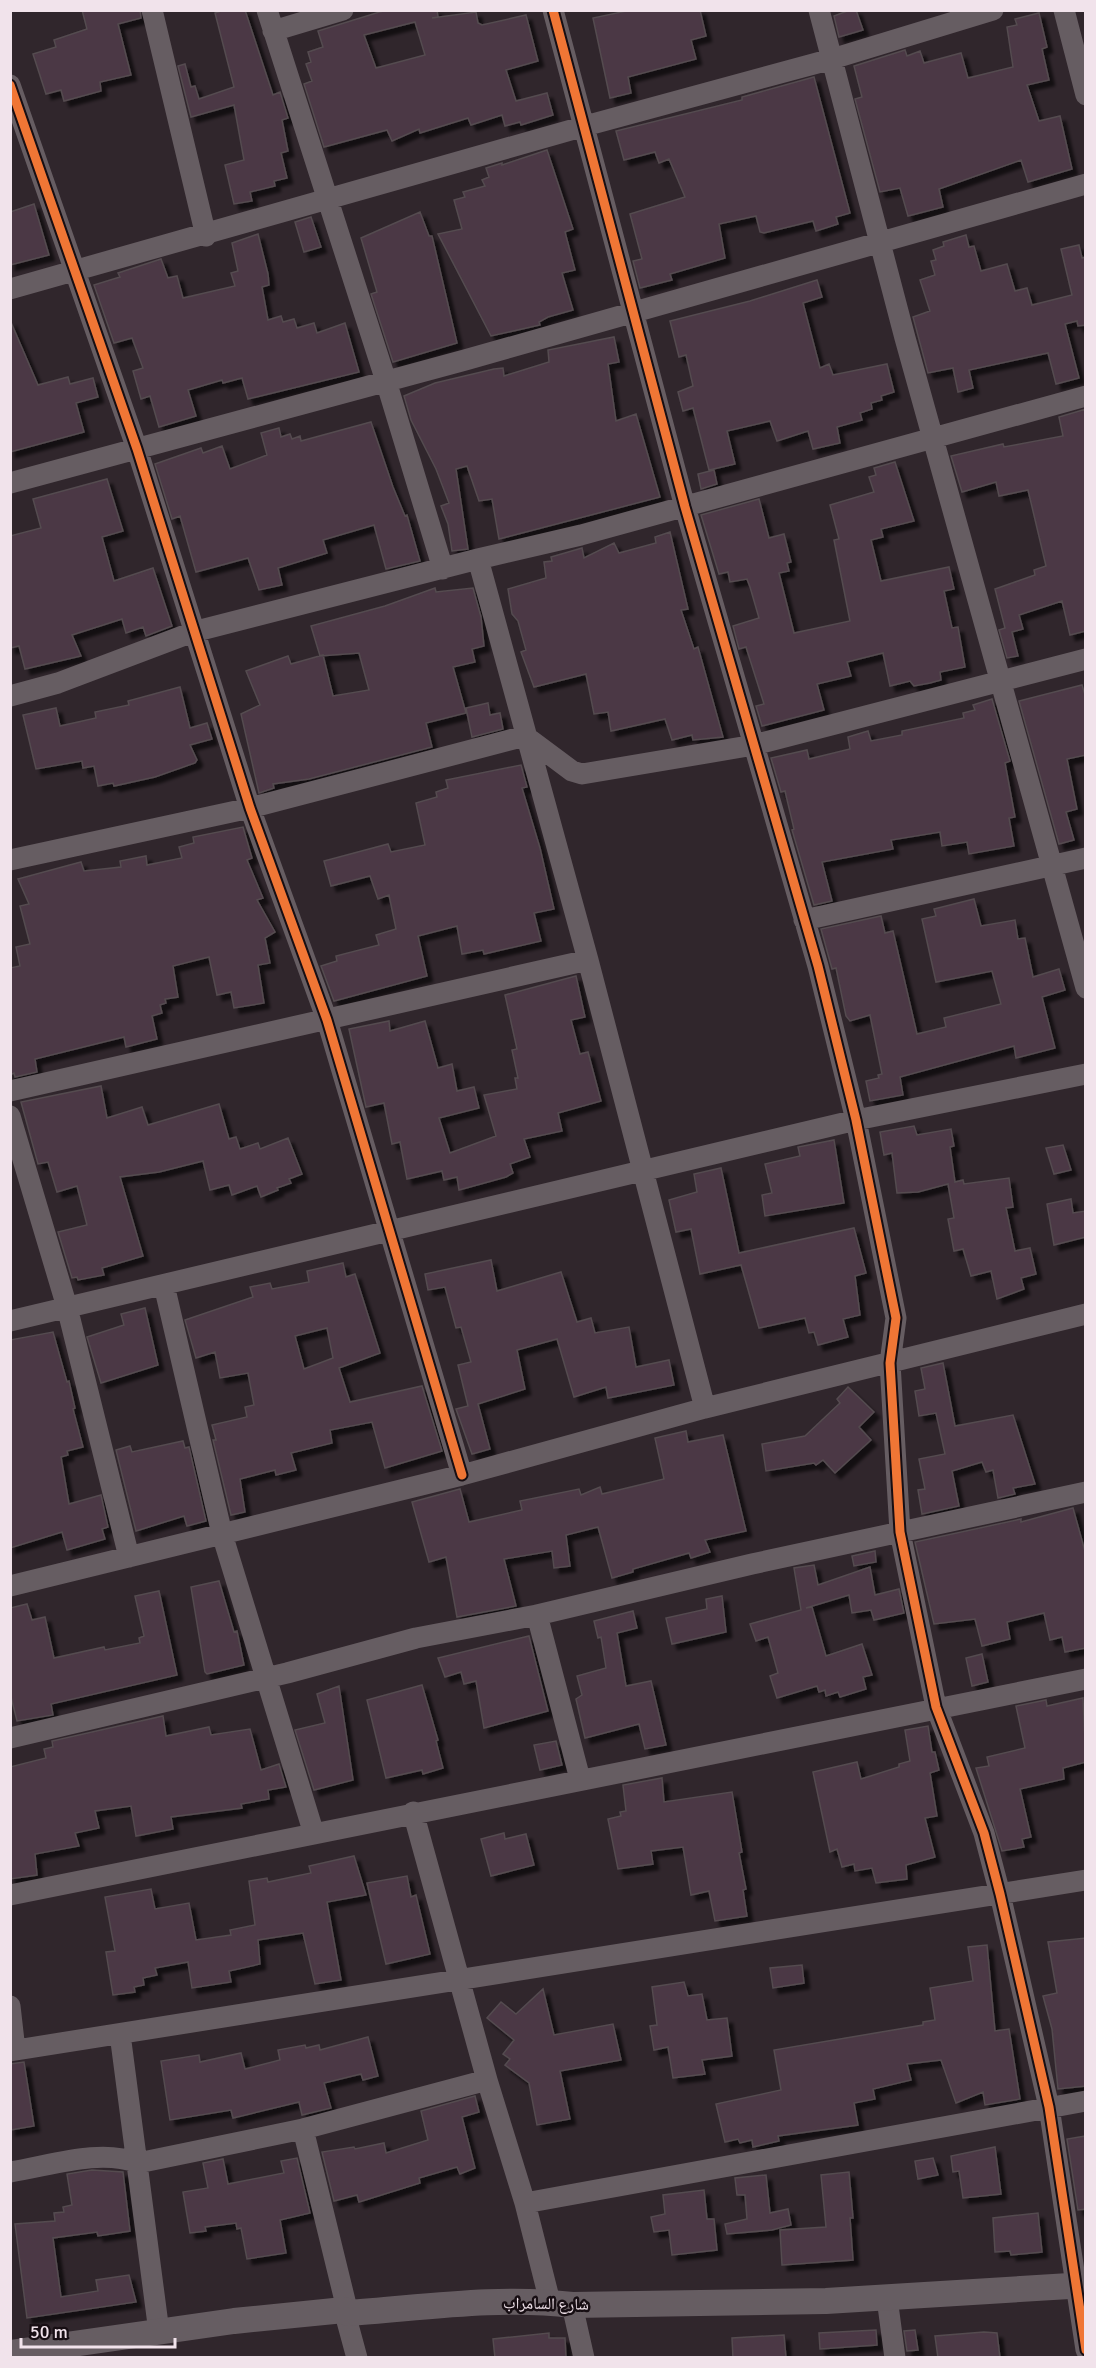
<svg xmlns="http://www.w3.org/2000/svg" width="1096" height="2368" viewBox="0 0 1096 2368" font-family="Signika,'Noto Naskh Arabic',sans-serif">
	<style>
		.building { fill: #4b3844; stroke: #544b50; stroke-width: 1.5; fill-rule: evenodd; filter: url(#shadow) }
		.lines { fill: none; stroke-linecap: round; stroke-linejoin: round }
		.minor { stroke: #665d62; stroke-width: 21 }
		.tertiary { stroke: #665d62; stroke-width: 26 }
		.cycleway-casing { stroke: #170e13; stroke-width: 13 }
		.cycleway { stroke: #f07635; stroke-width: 9 }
		.labels { text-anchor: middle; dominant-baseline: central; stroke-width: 5; stroke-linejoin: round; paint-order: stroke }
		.street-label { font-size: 16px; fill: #f1e3eb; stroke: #170e13 }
	</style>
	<defs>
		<filter id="shadow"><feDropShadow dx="5.5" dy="5.5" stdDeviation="1.5" flood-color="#0009"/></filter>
	</defs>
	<rect width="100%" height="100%" fill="#30262c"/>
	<path class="building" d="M82 10H140L141 18 118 24 131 75 100 82 101 91 64 101 61 90 46 94 33 54 56 47 54 40 87 29Z
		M224 10H245L273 95 280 92 288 118 282 120 288 151 281 153 287 178 274 181 275 186 250 192 252 201 234 204 225 165 244 160 234 105 191 117 178 66 185 64 191 87 195 86 199 99 234 87 215 13Z
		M386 10H437L438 17 432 18 476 12 478 23 482 25 526 15 538 61 506 70 516 101 547 93 553 115 521 125 520 122 505 126 502 115 471 125 468 118 420 133 419 129 392 141 387 130 324 147 304 84 312 81 306 64 311 62 308 52 323 47 318 31ZM415 22 425 55 376 68 364 35Z
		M631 10H700L706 36 691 40 696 59 628 77 631 93 610 98 593 18Z
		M850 10H856L863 30 839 37 834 16Z
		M1039 13 1047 47 1042 49 1049 80 1027 85 1039 121 1060 116 1072 169 1028 182 1021 160 939 189 943 207 908 216 900 188 880 192 855 99 862 97 854 66 905 50 907 56 920 51 924 63 961 53 968 78 1013 67 1007 27 1017 25 1015 19Z
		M814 77 850 213 836 217 838 224 816 231 813 221 764 233 760 232 756 216 719 224 725 258 670 274 672 280 640 288 633 261 642 259 630 214 685 197 669 159 659 163 655 152 624 160 616 131 742 100V97Z
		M547 150 573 229 565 232 575 270 562 273 573 310 548 317 539 322 540 325 491 336 438 234 462 229 454 200 465 197 463 192 485 186 482 180 489 177 486 168 502 163V165Z
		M34 204 49 255 10 265V212Z
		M420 212 429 236H432L457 343 393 362 371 294 377 292 361 238Z
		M311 217 321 247 304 252 295 222Z
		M258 234 268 274 269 285 262 287 268 320 281 316 283 322 294 319 297 328 314 323 317 333 345 323 359 372 248 399 242 378 223 383 222 380 188 390 196 416 159 427 150 396 141 399 133 371 143 368 132 338 114 343 94 285 120 277 118 273 161 259 168 278 177 276 183 298 235 286 231 273 238 271 232 243Z
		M966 235 969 247 974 246 981 271 1007 264 1015 291 1027 288 1032 305 1072 295 1061 249 1079 245 1082 258 1086 257V325L1078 326 1077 321 1065 324 1079 378 1056 384 1048 353 969 370 973 388 958 392 953 368 928 373 913 317 930 311 920 280 935 275 931 261 936 260 933 250 944 246 943 242Z
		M817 280 822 297 803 303 820 368 829 364 833 375 887 364 894 392 881 396 882 400 871 403 872 409 860 413 862 420 837 427 840 443 813 449 808 431 777 441 770 421 727 431 735 464 709 470 693 408 683 411 678 392 693 386 686 355 679 357 670 321 750 301Z
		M10 320 38 385 68 377 70 384 93 378 98 397 76 403 84 432 10 452Z
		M614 337 619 362 608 364 616 421 636 414 660 497 499 539 492 499 479 501 467 466 456 469 468 549 452 551 448 524 441 506 449 503 436 469 411 420 404 396 435 383 494 369 503 368 504 376 549 362 548 350Z
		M1086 409V631L1070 635 1062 601 1019 615 1023 629 1012 632 1018 656 1007 658 999 630 1005 628 995 589 1035 575 1034 570 1046 566 1028 490 999 496 996 482 962 492 951 456 1003 444 1004 447 1063 436 1059 417Z
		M371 422 393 487 405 516 407 515 420 561 386 569 374 525 323 540 327 553 278 568 282 585 259 590 248 558 196 572 180 516 172 519 155 464 201 448 203 453 222 446 230 469 267 455 261 433 279 428 281 437 290 434 292 439 300 436 301 441Z
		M895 462 914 521 881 529 883 537 871 540 881 581 949 567 954 589 944 591 952 628 958 627 965 667 940 672 941 680 930 683 914 686 910 681 890 686 883 653 847 662 851 676 817 684 824 710 762 726 756 706 764 704 746 647 739 649 733 626 759 618 750 587 747 579 730 582 728 572 719 574 701 515 759 499 769 538 784 534 791 562 787 563 789 571 779 573 794 633 850 621 834 540 839 539 830 505 874 492 869 477 876 475 874 468Z
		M714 470 717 484 701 489 698 474Z
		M107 479 123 531 102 537 114 581 153 568 172 626 146 636 143 627 126 633 122 619 72 635 81 656 25 669 19 646 10 648V536L41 528 33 499Z
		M670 532 688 609 681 610 694 649 698 647 723 737 693 740 692 735 672 740 665 719 611 731 608 712 594 714 586 674 534 687 521 652 526 650 518 621 512 614 508 589 546 578 544 562 552 561 551 557 582 548 584 558 614 543 619 553 656 543 655 537Z
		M435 588 436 592 473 588 481 617 484 646 472 649 475 662 453 667 466 713 426 723 432 747 309 779 273 784 274 788 259 793 241 714 260 705 246 671 288 656 291 664 323 655 333 696 369 690 359 653 320 656 311 626 385 606Z
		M1082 685 1086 698V755L1067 759 1077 809 1066 812 1074 840 1059 844 1019 701Z
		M180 687 190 728 207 723 212 739 190 745 197 760 195 763 155 777 114 786 113 783 98 786 94 766 83 768 82 761 36 769 23 715 56 708 60 726 96 718 95 712 129 705 128 701Z
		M992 699 1010 761 1005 763 1015 817 1009 818 1014 846 969 854 967 842 942 846 940 832 891 840 893 849 822 862 832 901 814 905 792 830 794 829 785 791 781 792 771 758 807 750 809 759 850 749 848 737 868 731 871 741 902 735V731L964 718 963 713 975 710 973 705Z
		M488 703 490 715 500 713 503 729 472 737 466 708Z
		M521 765 527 787 522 788 540 848 554 909 534 913 541 941 484 954 483 950 462 954 457 926 418 936 427 976 334 1001 321 966 337 961 336 956 379 945 376 935 396 929 389 895 378 899 370 876 331 886 324 861 388 844 391 852 425 845 416 803 437 797 436 792 448 788 446 780Z
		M243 827 252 858 247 860 263 898 257 900 275 932 265 938 270 963 258 965 264 1003 234 1008 231 992 217 995 209 957 173 966 178 997 165 999 166 1003 160 1005 162 1013 152 1016 157 1039 126 1047 124 1037 35 1059 37 1072 15 1077 14 1073 10 1075V968L20 966 16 947 30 944 20 906 29 904 18 879 81 862 84 871 121 867 120 861 146 856 147 865 182 858 179 847 194 843 193 837Z
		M974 899 981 926 1015 920 1018 939 1025 938 1033 977 1059 969 1065 990 1042 997 1055 1048 1016 1058 1014 1046 900 1077 903 1095 870 1101 866 1081 879 1078 878 1075 882 1074 870 1015 850 1021 846 1016 836 968 832 969 821 929 881 916 885 933 893 931 917 1034 946 1027 944 1018 1001 1004 992 971 936 982 922 919 936 916 934 909Z
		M576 976 585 1017 571 1020 580 1054 588 1052 601 1101 558 1113 562 1131 524 1139 530 1157 510 1164 513 1173 506 1177 459 1190 457 1177 444 1180 442 1171 407 1179 400 1142 392 1144 384 1103 366 1107 349 1029 389 1021 390 1031 425 1021 438 1068 452 1064 457 1091 474 1087 479 1108 439 1118 450 1153 496 1136 484 1095 517 1089 515 1078H518L512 1050 517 1049 505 995Z
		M101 1086 107 1118 142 1107 148 1125 219 1104 229 1139 236 1137 240 1149 258 1143 260 1149 288 1138 302 1174 289 1179 291 1183 277 1188 278 1190 261 1197 257 1186 232 1195 229 1185 210 1190 203 1161 159 1172 120 1177 143 1256 102 1268 104 1275 78 1280 77 1277 72 1278 58 1232 87 1225 77 1186 57 1192 48 1162 38 1164 21 1102Z
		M914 1126 917 1135 951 1129 954 1146 950 1147 955 1182 963 1180 964 1184 1009 1178 1013 1207 1006 1208 1015 1251 1030 1248 1036 1274 1021 1278 1024 1289 997 1299 991 1271 971 1276 963 1249 954 1251 948 1219 954 1218 948 1184 918 1192 897 1193 892 1153 884 1155 880 1132Z
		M834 1140 844 1203 765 1216 762 1195 772 1193 765 1164 800 1156 798 1147Z
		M1063 1145 1071 1170 1054 1174 1046 1148Z
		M721 1168 739 1253 854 1228 866 1273 855 1276 860 1315 843 1319 848 1337 818 1345 814 1332 809 1333 805 1318 759 1328 741 1265 700 1274 691 1229 676 1232 669 1200 697 1192 694 1174Z
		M1071 1199 1073 1213 1086 1211V1237L1054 1245 1047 1204Z
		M491 1260 497 1291 561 1272 577 1322 591 1318 595 1333 629 1327 636 1367 669 1360 674 1385 608 1398 606 1387 574 1397 557 1339 517 1350 525 1389 478 1404 490 1449 472 1454 456 1409 468 1406 458 1365 471 1362 461 1327 456 1328 445 1287 428 1290 425 1274Z
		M343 1263 346 1277 355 1274 380 1353 339 1368 350 1402 422 1386 442 1451 385 1468 372 1422 330 1430 332 1443 291 1453 296 1470 276 1475 275 1470 240 1479 245 1512 231 1515 213 1440H216L212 1425 247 1417 245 1407 254 1405 248 1373 220 1378 215 1352 196 1358 185 1320 253 1297 250 1287 270 1283 272 1289 309 1282 307 1271ZM327 1328 333 1358 304 1369 295 1336Z
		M145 1308 158 1365 101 1383 87 1337 124 1325 121 1314Z
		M53 1332 67 1382 69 1381 75 1408 73 1409 83 1447 67 1451 68 1455 61 1457 69 1504 101 1495 108 1527 102 1529 105 1539 67 1550 62 1532 10 1548V1340Z
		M943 1363 955 1426 1013 1415 1035 1484 1013 1488 1015 1494 998 1498 993 1470 986 1472 982 1462 952 1471 959 1506 922 1514 918 1490 925 1489 919 1459 945 1454 936 1413 919 1416 915 1391 925 1389 921 1368Z
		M848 1387 874 1412 859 1427 871 1440 835 1473 823 1460 816 1465 814 1463 766 1471 762 1444 805 1436 840 1403 837 1399Z
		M686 1431 688 1442 723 1435 746 1531 705 1540 710 1552 691 1558 689 1553 633 1569V1572L612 1578 598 1527 566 1535 570 1566 554 1568 552 1551 504 1559 516 1606 457 1617 446 1557 429 1562 412 1502 460 1489 469 1522 522 1510 520 1501 579 1489 581 1495 600 1487 602 1494 664 1479 655 1438Z
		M183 1441 185 1448 189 1447 206 1521 187 1526 184 1516 136 1531 116 1450 130 1446 132 1452Z
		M1073 1508 1086 1555V1648L1065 1652 1062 1637 1050 1640 1044 1613 1007 1622 1010 1639 982 1646 975 1619 934 1624 915 1542 1021 1519V1522Z
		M875 1551 876 1562 854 1566 852 1556Z
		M814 1565 818 1585 870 1567 875 1595 899 1589 904 1613 874 1620 871 1610 852 1613 849 1595 806 1608 812 1607 826 1656 862 1644 872 1675 863 1677 866 1689 840 1697 838 1692 826 1696 825 1690 819 1692 817 1686 777 1698 770 1676 778 1673 768 1637 756 1641 750 1624 801 1610 794 1568Z
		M219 1581 234 1632 237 1631 244 1665 207 1674 205 1672 191 1587Z
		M159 1591 177 1675 51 1704 53 1715 17 1721 10 1693V1608L27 1604 32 1620 45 1617 54 1658 104 1647 105 1650 140 1643 139 1638 144 1636 135 1596Z
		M722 1596 726 1632 672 1644 666 1618 707 1609 706 1599Z
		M633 1611 637 1628 617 1633 626 1686 651 1681 666 1745 645 1749 639 1724 585 1738 576 1699 582 1695 577 1676 606 1668 601 1637 598 1638 594 1621Z
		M529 1636 548 1711 484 1728 476 1681 464 1684 461 1672 445 1677 438 1658Z
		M982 1654 988 1682 972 1686 966 1658Z
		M422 1685 438 1740 436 1741 443 1768 423 1774 422 1770 386 1778 367 1700Z
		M339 1686 353 1780 314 1790 295 1730 325 1723 317 1694Z
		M1083 1698 1086 1762 1063 1768 1064 1779 1020 1789 1031 1837 1022 1839 1024 1847 1002 1851 976 1768 989 1766 987 1757 1025 1748 1016 1706 1046 1700 1047 1706Z
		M163 1716 166 1736 209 1727 211 1735 250 1729 261 1770 279 1764 286 1787 268 1790 269 1799 241 1804 242 1808 171 1817 173 1829 136 1836 131 1806 95 1811 99 1828 75 1833 79 1846 35 1854 37 1875 10 1879V1767L46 1758 44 1749 53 1747 52 1741Z
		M928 1726 932 1752H935L939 1770 930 1773 937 1816 925 1818 935 1857 906 1865 907 1879 876 1883 872 1868 855 1871 854 1864 842 1867 837 1849 830 1852 813 1772 857 1762 861 1779 899 1767V1764L910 1761 905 1730Z
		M556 1741 562 1765 540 1770 534 1745Z
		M662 1778 664 1802 732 1792 742 1852 739 1853 746 1889 743 1890 747 1916 715 1921 709 1891 691 1895 683 1847 651 1851 653 1864 618 1869 608 1819 621 1816 620 1812 626 1811 623 1785Z
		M504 1833 505 1839 526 1834 534 1865 491 1876 481 1839Z
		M354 1856 366 1895 327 1902 341 1980 315 1984 303 1933 258 1940 260 1964 229 1971 231 1982 192 1988 188 1962 155 1968 157 1975 143 1978 144 1985 134 1987 135 1992 113 1995 106 1952 115 1951 105 1897 151 1889 155 1909 189 1903 196 1940 231 1935 230 1930 255 1925 249 1881 267 1878 268 1882 311 1873 309 1866Z
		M407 1876 411 1897 416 1895 430 1954 386 1964 367 1883Z
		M1086 1938V2086L1058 2089 1052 2029 1043 1996 1057 1993 1048 1942Z
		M987 1945 995 2031 1009 2029 1020 2099 985 2105 983 2092 956 2103 941 2060 907 2064 911 2080 873 2089 875 2099 854 2103 858 2125 778 2136 779 2141 753 2147 752 2140 740 2143 738 2139 725 2142 716 2104 781 2090 774 2050 923 2025V2022L935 2020 930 1988 973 1981 968 1947Z
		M802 1965 804 1983 773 1988 770 1968Z
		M684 1982 688 1996 702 1994 707 2020 727 2018 732 2056 702 2060 705 2074 673 2078 668 2047 654 2050 650 2026 657 2025 652 1987Z
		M543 1989 554 2035 613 2024 621 2060 560 2071 570 2119 537 2125 529 2083 505 2065 510 2059 503 2054 514 2040 487 2018 501 2002 516 2014Z
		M368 2037 378 2076 363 2080 361 2074 324 2083 331 2108 302 2115 299 2102 233 2118 231 2110 170 2120 161 2061 199 2055 200 2062 241 2053 245 2069 280 2060 278 2050 305 2045 306 2048 319 2045 320 2050Z
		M24 2062 34 2126 10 2130V2064Z
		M475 2096 479 2112 462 2117 475 2168 460 2174 457 2167 419 2178 420 2183 359 2202 357 2195 334 2201 322 2152 354 2147 355 2149 384 2143 386 2153 428 2140 421 2111Z
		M1086 2136V2209L1078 2210 1067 2139Z
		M995 2147 1001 2194 963 2198 959 2171 953 2172 951 2156Z
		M297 2158 310 2213 280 2220 286 2253 247 2259 241 2228 237 2229 236 2223 205 2227 206 2231 190 2233 183 2192 208 2188 203 2163 223 2159 228 2184 284 2173 281 2161Z
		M933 2158 938 2175 918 2179 915 2161Z
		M92 2170 123 2172 130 2231 98 2236 97 2232 53 2238 61 2297 98 2291 96 2280 129 2275 136 2302 27 2318 15 2224 55 2221 54 2213 64 2212 63 2207 72 2205 67 2174Z
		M849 2172 853 2218H850L853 2260 782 2265 780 2230 826 2227 821 2175Z
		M766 2175 770 2213 788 2209 791 2225 772 2230 727 2234 725 2224 747 2219 745 2195H737L735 2178Z
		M704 2190 707 2219H714L717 2250 672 2255 669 2230 654 2232 651 2217 665 2214 663 2195Z
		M1038 2213 1042 2252 1011 2255 1010 2251 995 2252 993 2218Z
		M876 2330 877 2345 820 2349 819 2333Z
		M915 2330 918 2350 907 2351 904 2331Z
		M984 2332 997 2333 1000 2358H938L935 2336Z
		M549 2333V2338H565L566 2358H495L493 2339Z
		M784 2335 786 2358H733L732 2338Z"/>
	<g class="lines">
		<path class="minor" d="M152 10 206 236
			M267 10 386 381 443 569
			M553 10 685 507 818 966 856 1120 896 1318 890 1363 900 1532 936 1707 984 1833 1000 1894 1049 2107 1086 2350
			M819 10 905 338 1086 988
			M1064 10 1086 95
			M273 31 343 10
			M10 85 137 449 250 808 327 1020 462 1475
			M10 289 585 126 832 59 993 10
			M10 483 465 360 1086 184
			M478 559 588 960 705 1408
			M10 696 58 683 193 632 478 559 581 535 1086 396
			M10 860 250 808 525 736 572 771 582 774 754 745 1086 659
			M804 920 1086 858
			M10 1091 588 960
			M10 1116 67 1307 129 1557
			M164 1285 222 1534 314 1834
			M10 1321 856 1120 1086 1074
			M10 1586 462 1475 705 1408 1086 1314
			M537 1615 580 1779
			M10 1738 287 1673 416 1638 537 1615 752 1564 1086 1492
			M413 1812 487 2080 525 2203 550 2302
			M10 1895 1086 1679
			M10 2006 15 2050
			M120 2034 159 2332
			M10 2051 1086 1880
			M303 2129 348 2313
			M10 2172C50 2166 99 2148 138 2163L303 2129 487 2080
			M525 2203 1086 2101
			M887 2298 895 2358
			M572 2305 584 2358
			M344 2310 357 2358"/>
		<path class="tertiary" d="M10 2353 234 2321 344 2310 348 2313C421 2308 499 2296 572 2305L826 2301 1086 2285"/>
		<g class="cycleway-casing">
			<path id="cycleway" d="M553 10 685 507 818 966 856 1120 896 1318 890 1363 900 1532 936 1707 984 1833 1000 1894 1049 2107 1086 2350
				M10 85 137 449 250 808 327 1020 462 1475"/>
		</g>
		<use href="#cycleway" class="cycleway"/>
	</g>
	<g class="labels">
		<g class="street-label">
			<text transform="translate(546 2304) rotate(1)">شارع السامراب</text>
		</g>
	</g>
	<rect width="1096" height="2368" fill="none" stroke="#f1e3eb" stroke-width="24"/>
	<path d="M21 2338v9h154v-9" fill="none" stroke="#f1e3eb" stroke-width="3"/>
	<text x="30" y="2338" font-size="18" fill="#f1e3eb" stroke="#170e13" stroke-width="4.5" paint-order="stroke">50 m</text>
</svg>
